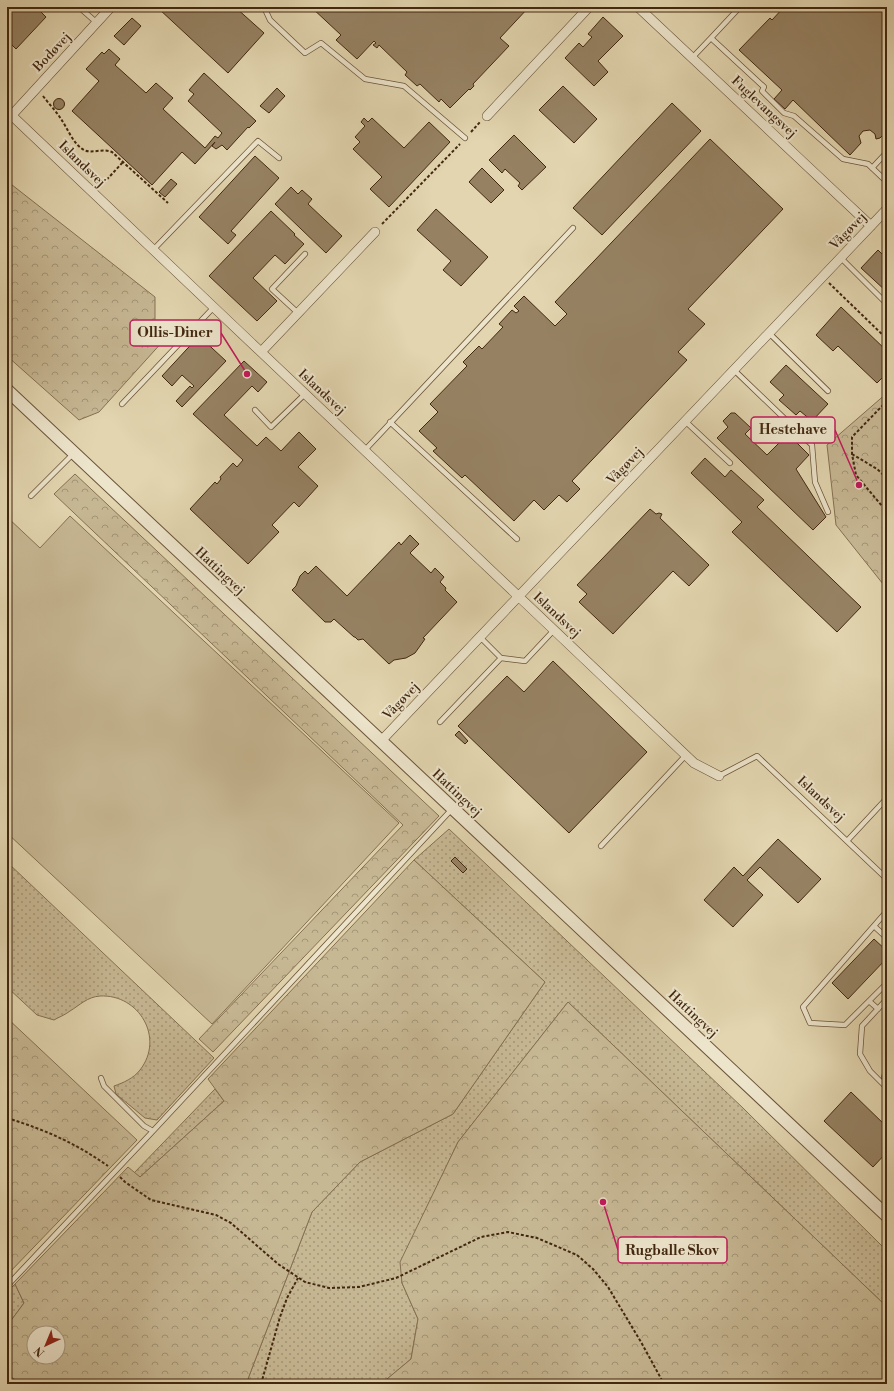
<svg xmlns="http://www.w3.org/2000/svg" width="894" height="1391" viewBox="0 0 894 1391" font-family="'Libre Bodoni',serif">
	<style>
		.grass { fill: url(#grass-dots); stroke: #857052 }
		.forest { fill: url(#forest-crowns); stroke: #857052; fill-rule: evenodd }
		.garden { fill: #c7b894; stroke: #857052 }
		.building { fill: #968263; stroke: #432810 }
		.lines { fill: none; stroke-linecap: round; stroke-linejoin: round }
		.service-casing { stroke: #6b5338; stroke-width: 6 }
		.minor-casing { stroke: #6b5338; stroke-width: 10 }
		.tertiary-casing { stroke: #6b5338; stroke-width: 14 }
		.path { stroke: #432810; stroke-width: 2; stroke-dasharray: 3 2; stroke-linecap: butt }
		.service { stroke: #ece4cb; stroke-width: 4.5 }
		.minor { stroke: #ece4cb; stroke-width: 9 }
		.tertiary { stroke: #ece4cb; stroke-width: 12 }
		.labels { text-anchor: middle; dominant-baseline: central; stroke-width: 4; stroke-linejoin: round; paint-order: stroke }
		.street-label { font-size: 13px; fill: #432810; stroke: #ece4cb }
		.leader { fill: none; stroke: #c2185b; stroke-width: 1.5 }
		.callout-dot { fill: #c2185b; stroke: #ece4cb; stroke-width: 1.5 }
		.callout { fill: #ece4cb; stroke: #c2185b; stroke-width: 1.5 }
		.callout-label { font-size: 14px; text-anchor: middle; font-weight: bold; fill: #432810 }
	</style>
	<defs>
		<pattern id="grass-dots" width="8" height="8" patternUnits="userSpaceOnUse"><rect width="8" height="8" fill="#c7b894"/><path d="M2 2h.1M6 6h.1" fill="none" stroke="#a39677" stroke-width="1.8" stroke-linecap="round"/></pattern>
		<pattern id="forest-crowns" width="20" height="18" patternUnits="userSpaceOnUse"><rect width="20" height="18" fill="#c7b894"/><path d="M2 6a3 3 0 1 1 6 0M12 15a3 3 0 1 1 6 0" fill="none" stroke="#a39677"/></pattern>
	</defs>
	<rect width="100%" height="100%" fill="#e2d5af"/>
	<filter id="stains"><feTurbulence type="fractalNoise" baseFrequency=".005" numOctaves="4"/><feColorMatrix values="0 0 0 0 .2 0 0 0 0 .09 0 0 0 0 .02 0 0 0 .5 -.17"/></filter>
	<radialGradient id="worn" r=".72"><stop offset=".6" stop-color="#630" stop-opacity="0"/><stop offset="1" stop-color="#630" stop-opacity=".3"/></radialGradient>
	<path class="grass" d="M449 829 743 1108 887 1251V1307L568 1002 458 1142 401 1262 402 1283 418 1319 411 1359 381 1384H246L312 1212 360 1162 453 1114 545 982 414 860Z
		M7 862 214 1058 157 1120 145 1118 116 1094 114 1086C123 1083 134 1078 140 1070 165 1038 139 994 100 996 87 997 80 1005 70 1011 65 1015 59 1017 54 1020L37 1015 7 987Z
		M215 1089 224 1101 140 1177 134 1173Z
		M15 1284 24 1303 7 1326V1292Z
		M7 1369 10 1376 21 1384H7Z"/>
	<path class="forest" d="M7 181 155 297V327L164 340 99 412 79 420 7 356Z
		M887 393V589L836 525 827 445Z
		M75 474 439 816 213 1052 199 1039 403 825 54 494Z
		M414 860 545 982 453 1114 360 1162 312 1212 246 1384H21L10 1376 7 1369V1326L24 1303 15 1284 128 1167 140 1177 224 1101 208 1079ZM34 1333H58V1357H34Z
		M568 1002 887 1307V1384H381L411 1359 418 1319 402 1283 400 1262 458 1142Z
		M7 1018 137 1140 7 1275Z"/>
	<path class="garden" d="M70 516 399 823 212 1024 7 833V517L40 548Z"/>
	<path class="building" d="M7 7H36L46 17 16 49 7 40Z
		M161 7H235L264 33 228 73 159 9Z
		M311 7H529L500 38 509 46 473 84 474 86 470 90 469 89 450 108 441 99 439 102 420 84 417 86 405 75 407 72 379 45 377 48 373 45 376 43 374 41 357 59 336 40 341 35Z
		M784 7H816L820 11 823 7H887V131L880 138 876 139 875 134 870 130 863 131 859 136 861 143 850 155 793 100 785 109 774 99 782 90 739 50 770 18 772 20Z
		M603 17 623 36 598 61 608 72 594 86 565 58 579 43 583 47 592 37 588 34Z
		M132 18 141 26 124 45 114 36Z
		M109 49 120 59 115 65 146 93 156 83 173 98 163 109 205 148 215 136 218 138 222 133 188 101 194 94 189 90 204 73 256 121 249 128 248 127 227 150 222 145 216 149 212 146 215 142 195 164 182 152 152 185 72 111 99 81 86 69 102 52 104 54Z
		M563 86 597 119 574 143 539 110Z
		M277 88 285 96 269 113 260 106Z
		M53.5 104a5.5 5.5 0 1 1 11 0a5.5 5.5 0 1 1-11 0Z
		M672 103 701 131 602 235 573 208Z
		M364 118 368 122 372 118 404 148 429 122 450 142 389 207 370 189 382 177 353 149 360 142 355 137 365 126 361 122Z
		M514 135 546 167 522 190 518 186 520 183 505 169 502 173 489 160Z
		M710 139 783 209 688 309 705 324 678 352 687 360 572 481 580 489 567 502 559 495 544 510 534 500 514 521 465 475 462 478 433 451 437 448 419 431 438 412 430 404 467 366 463 362 479 346 482 349 503 327 499 324 512 310 516 313 519 311 514 306 524 296 555 326 567 314 555 302Z
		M255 156 279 178 231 231 236 235 228 244 199 217Z
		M482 168 504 190 491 203 469 182Z
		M171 179 177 184 165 197 159 192Z
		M291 187 298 194 302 190 312 199 308 204 342 236 326 253 275 204Z
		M436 209 488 257 461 286 443 270 451 261 417 230Z
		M271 211 295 234 294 235 304 244 285 264 275 255 253 278 277 301 257 321 209 276Z
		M878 250 886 258 887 257V292L861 268Z
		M841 307 887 351V373L877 383 838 346 833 351 816 335Z
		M199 336 226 361 182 407 176 401 190 386 192 388 194 386 182 375 172 386 162 376Z
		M244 361 267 382 258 392 252 386 224 415 257 446 266 437 281 451 299 432 316 449 298 467 318 486 299 507 294 502 272 525 279 532 248 564 190 509 215 482 217 484 221 479 220 477 233 463 237 467 243 460 193 414Z
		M786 365 828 404 812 421 800 411 796 415 779 400 784 395 770 382Z
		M731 413H735L751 428 745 434 767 455 788 434 809 455 796 469 826 517 813 530 717 438 728 427 723 421Z
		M705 458 725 477 731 470 764 500 757 507 861 607 837 632 732 532 742 522 691 473Z
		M650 509 656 514 659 513 662 514 660 518 709 565 689 586 673 571 613 634 579 602 587 594 577 585Z
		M410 535 419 544 410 553 431 573 435 568 444 577 440 582 446 588 445 590 457 602 423 638 425 639 415 653 406 658 394 660 389 664 363 639 358 640 355 637H354L334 619 331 622H325L292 590 296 586 300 576 305 571 308 574 316 566 347 596 399 542 401 545Z
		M553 661 647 752 569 833 458 726 507 676 524 692Z
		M459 731 468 741 465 744 455 735Z
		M778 839 821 879 798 903 760 867 747 880 763 895 733 927 704 900 734 867 743 876Z
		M455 857 467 869 463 873 451 861Z
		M874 939 887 951V958L848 999 832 983Z
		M851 1092 887 1127V1152L873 1167 824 1121Z"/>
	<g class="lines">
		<g class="service-casing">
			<path id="service" d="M79 7 96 22
				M264 7 270 20 305 53 321 43 365 79 404 86 465 138
				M711 38 740 7
				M692 58 711 38 764 87 762 91 784 113 794 116 843 159 868 164 887 182
				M872 168 887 152
				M154 249 258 141 279 158
				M841 258 887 304
				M298 313 272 289 305 254
				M769 333 828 391
				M734 370 812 445 815 482 828 512
				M122 404 214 307
				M255 410 271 427 305 394
				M685 421 730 463
				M390 422 517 539
				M365 450 573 228
				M31 496 73 454
				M480 637 501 658
				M440 722 501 658 525 661 554 630
				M719 776 757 756 887 879
				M847 841 887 798
				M601 846 686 755
				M887 911 803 1007 810 1023 845 1025 887 983
				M874 926 887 938
				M869 1001 878 1009
				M101 1078 104 1086 144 1126 153 1131
				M886 1087 884 1077 887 1067
				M887 1088 870 1071 860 1054 862 1026 887 999
				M7 1286 153 1131 452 809"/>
		</g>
		<g class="minor-casing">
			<path id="minor" d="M638 7 871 226
				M7 111 694 763 719 776
				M12 115 111 7
				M487 116 589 7
				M261 352 375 232
				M381 741 887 209"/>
		</g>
		<g class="tertiary-casing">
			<path id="tertiary" d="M7 390 887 1216"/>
		</g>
		<path class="path" d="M43 96C49 104 56 111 61 119 68 129 73 144 84 150 92 154 102 148 112 152L168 203
			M471 132 480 122
			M100 187 123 162
			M382 224 460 144
			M829 283 887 339
			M887 401 852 437V454L856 475 887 512
			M852 454 877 469 887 478
			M7 1118C46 1130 75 1143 108 1166
			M120 1177 125 1182 151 1200 216 1215 231 1223 278 1264 305 1282 329 1288 359 1287 396 1278 481 1237 508 1232 537 1238 577 1255 593 1269 608 1287 641 1342 664 1384
			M261 1384 280 1317 287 1298 298 1278"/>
		<use href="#service" class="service"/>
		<use href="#minor" class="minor"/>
		<use href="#tertiary" class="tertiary"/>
	</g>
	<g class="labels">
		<g class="street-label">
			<text transform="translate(52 52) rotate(-47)">Bodøvej</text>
			<text transform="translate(764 107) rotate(43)">Fuglevangsvej</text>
			<text transform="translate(82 164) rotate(44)">Islandsvej</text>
			<text transform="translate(848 231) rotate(-46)">Vågøvej</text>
			<text transform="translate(322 392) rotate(43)">Islandsvej</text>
			<text transform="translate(625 466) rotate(-46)">Vågøvej</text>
			<text transform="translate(220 571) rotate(43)">Hattingvej</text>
			<text transform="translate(557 615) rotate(43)">Islandsvej</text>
			<text transform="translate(401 701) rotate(-46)">Vågøvej</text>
			<text transform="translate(457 793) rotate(43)">Hattingvej</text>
			<text transform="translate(821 799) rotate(43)">Islandsvej</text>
			<text transform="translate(693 1014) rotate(43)">Hattingvej</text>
		</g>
	</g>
	<path class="leader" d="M247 374L221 333M859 485L835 430M603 1202L618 1250"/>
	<g class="callout-dot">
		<circle cx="247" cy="374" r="4"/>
		<circle cx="859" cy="485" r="4"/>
		<circle cx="603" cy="1202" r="4"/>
	</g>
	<g class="callout">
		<rect x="130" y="320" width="91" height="26" rx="4"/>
		<rect x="751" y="417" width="84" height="26" rx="4"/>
		<rect x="618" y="1237" width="109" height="26" rx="4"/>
	</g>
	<g class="callout-label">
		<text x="175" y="337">Ollis-Diner</text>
		<text x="793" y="434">Hestehave</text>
		<text x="672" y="1255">Rugballe Skov</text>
	</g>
	<rect width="894" height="1391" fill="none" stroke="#e2d5af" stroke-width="24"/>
	<rect x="8" y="8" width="878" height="1375" fill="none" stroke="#432810" stroke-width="2"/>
	<rect x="12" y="12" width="870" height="1367" fill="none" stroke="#432810"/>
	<g transform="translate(46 1345) rotate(224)"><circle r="19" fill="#ece4cb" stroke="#a89980"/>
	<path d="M0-3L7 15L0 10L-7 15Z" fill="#8f2418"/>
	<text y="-6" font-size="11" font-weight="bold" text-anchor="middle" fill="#432810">N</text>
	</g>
	<rect width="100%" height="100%" filter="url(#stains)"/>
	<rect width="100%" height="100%" fill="url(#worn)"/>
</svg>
